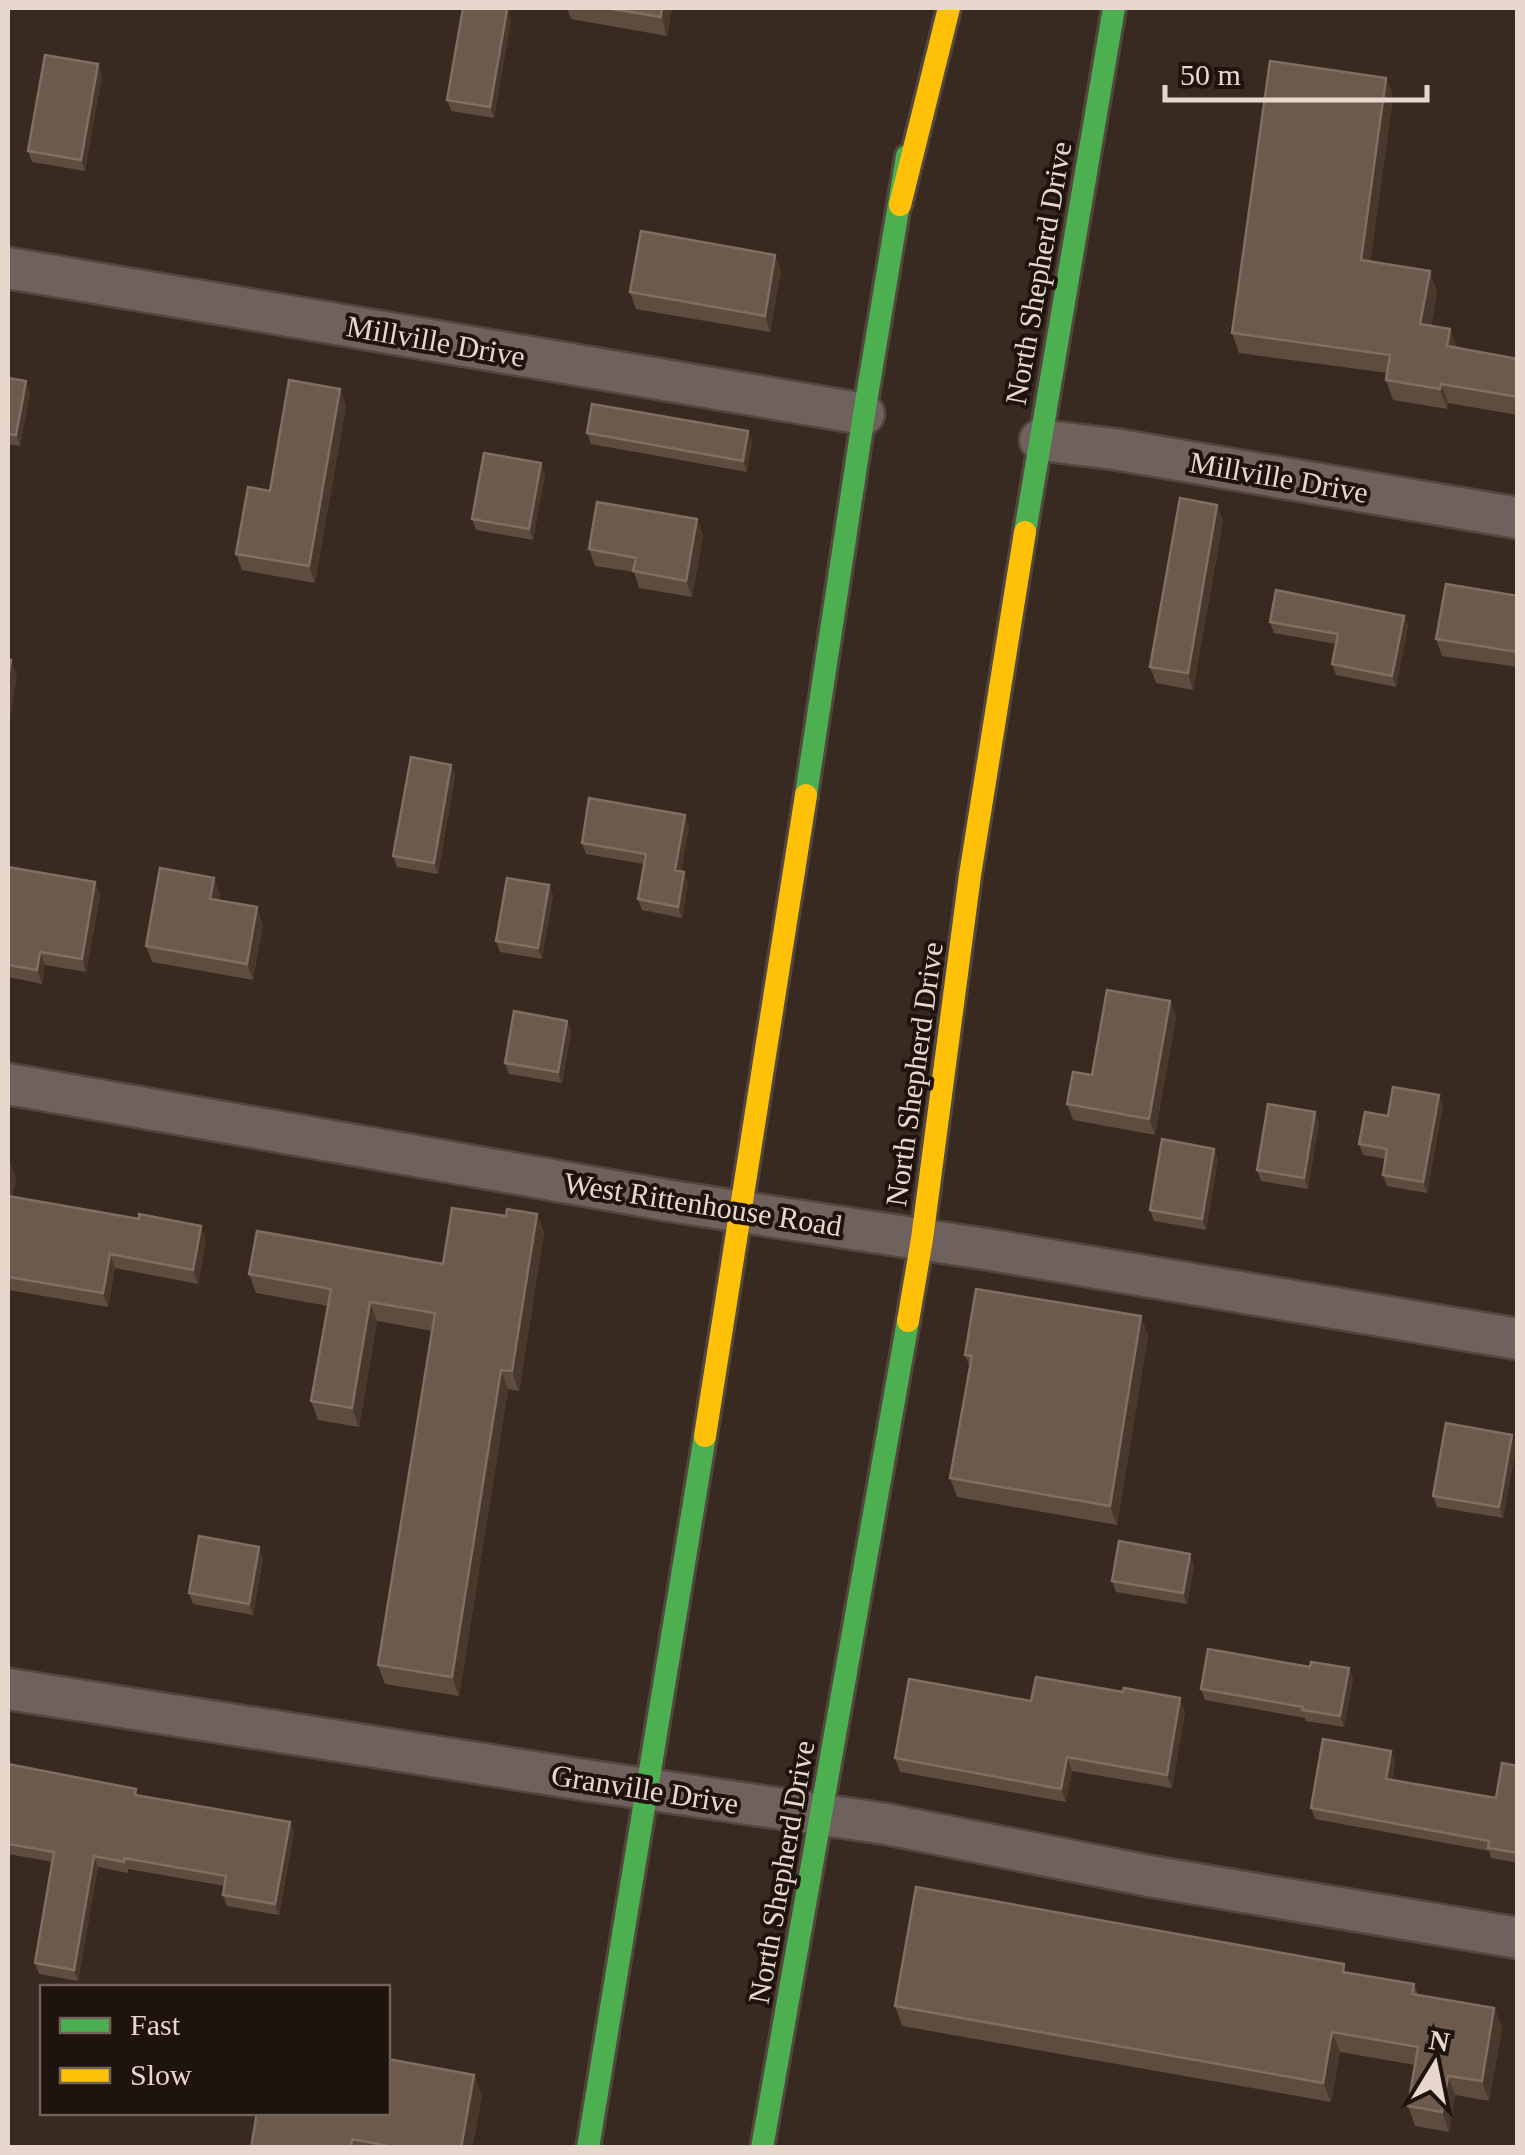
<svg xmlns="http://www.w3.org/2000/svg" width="1525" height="2155" viewBox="0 0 1525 2155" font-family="Georgia,serif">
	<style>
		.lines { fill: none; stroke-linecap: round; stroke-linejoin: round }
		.street-casing { stroke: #52473e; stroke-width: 45 }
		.fast-casing { stroke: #52473e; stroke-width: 28 }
		.slow-casing { stroke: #52473e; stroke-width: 28 }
		.street { stroke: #6f625e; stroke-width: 40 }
		.fast { stroke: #4caf50; stroke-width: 22 }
		.slow { stroke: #ffc107; stroke-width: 22 }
		.wall { fill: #5e4c3e }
		.shaded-wall { fill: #49382c }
		.building { fill: #6d5a4d; stroke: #806e61; stroke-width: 2.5 }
		.labels { text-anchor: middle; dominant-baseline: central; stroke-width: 8; stroke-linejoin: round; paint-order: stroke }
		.street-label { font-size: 30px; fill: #e7d7cd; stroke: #1f140d }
	</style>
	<rect width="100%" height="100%" fill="#382a21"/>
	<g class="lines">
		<g class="street-casing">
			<path id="street" d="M8 268 864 414
				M1040 440 1114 449 1518 518
				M8 1084 671 1201 991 1250 1518 1339
				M8 1689 578 1779 886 1824 1149 1876 1518 1938"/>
		</g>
		<g class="fast-casing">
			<path id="fast" d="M1025 532 1114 8
				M806 795 864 414 907 156
				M588 2148 705 1436
				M762 2148 908 1321"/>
		</g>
		<g class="slow-casing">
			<path id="slow" d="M900 205 949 8
				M908 1321 922 1239 970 875 1025 532
				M705 1436 806 795"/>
		</g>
		<use href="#street" class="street"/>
		<use href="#fast" class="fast"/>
		<use href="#slow" class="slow"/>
	</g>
	<path class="wall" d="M567 8H672L667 36 571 19Z
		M511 20 494 118 451 111 447 100Z
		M102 75 85 171 32 162 28 151Z
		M1386 78 1393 97 1370 262 1437 291 1431 326 1450 329 1457 348 1518 359V415L1448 403 1447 409 1393 400 1386 380 1387 373 1239 353 1232 333Z
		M775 255 781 271 770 332 636 309 630 292Z
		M8 378 30 392 20 446 8 444Z
		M340 389 346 405 315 583 242 570 236 554 270 491Z
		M748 431 752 442 747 472 591 444 587 433Z
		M545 474 533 540 476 530 472 519Z
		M1217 505 1223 521 1193 690 1156 683 1150 667Z
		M697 519 703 535 692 597 639 588 634 572 595 566 589 549Z
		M1518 596V667L1442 656 1436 639Z
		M1404 616 1408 626 1396 687 1336 675 1332 664 1336 644 1274 633 1270 622Z
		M451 765 455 776 438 874 397 867 393 856Z
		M689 826 681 871 688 883 682 918 642 910 638 899 644 864 586 854 582 843Z
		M8 867 95 882 100 896 86 972 45 965 42 984 8 977Z
		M549 885 553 896 542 959 500 952 496 941Z
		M220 894 218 901 263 924 253 980 152 962 146 946Z
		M1170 1001 1176 1017 1155 1135 1073 1120 1067 1104 1092 1075Z
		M567 1021 571 1032 562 1083 509 1074 505 1063Z
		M1443 1106 1427 1193 1387 1186 1383 1175 1386 1159 1363 1155 1359 1144 1388 1116Z
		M1319 1123 1308 1189 1261 1181 1257 1170Z
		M1214 1149 1218 1160 1206 1230 1154 1221 1150 1210Z
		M8 1163 10 1164 16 1178 12 1197 206 1240 198 1284 115 1268 108 1307 8 1290Z
		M537 1214 544 1233 519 1391 508 1389 459 1696 385 1684 378 1665 432 1331 377 1321 359 1427 318 1420 311 1401 328 1306 256 1293 249 1274 443 1264 506 1216Z
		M1148 1335 1117 1525 957 1497 950 1478 970 1367 965 1355Z
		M1512 1435 1516 1446 1503 1518 1437 1507 1433 1496Z
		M263 1558 253 1615 193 1604 189 1593Z
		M1194 1565 1187 1604 1116 1592 1112 1581Z
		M1310 1667 1349 1668 1353 1679 1344 1727 1306 1721 1305 1718 1205 1700 1201 1689Z
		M1031 1701 1185 1712 1172 1788 1072 1771 1066 1802 900 1772 895 1758Z
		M1391 1751 1395 1761 1392 1780 1496 1798 1518 1766V1863L1491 1858 1489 1851 1315 1819 1311 1808Z
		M8 1764 139 1796 290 1822 294 1833 279 1915 227 1906 223 1895 225 1886 128 1869V1873L98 1867 78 1981 39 1974 35 1963 53 1862 8 1854Z
		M1348 1973 1414 1984 1418 1995 1494 2008 1502 2028 1489 2101 1455 2095 1449 2132 1415 2126 1408 2106 1415 2065 1340 2052 1331 2102 902 2026 895 2006Z
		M474 2075 482 2096 472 2148H251Z"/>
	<path class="shaded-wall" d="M662 8H672L667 36 661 17Z
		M507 10 511 20 494 118 490 107Z
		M98 64 102 75 85 171 81 160Z
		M1386 78 1393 97 1368 280 1361 260Z
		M775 255 781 271 770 332 765 316Z
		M1430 271 1437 291 1428 343 1420 324Z
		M1450 329 1457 348 1447 346Z
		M26 381 30 392 20 446 16 435Z
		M1441 384 1448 403 1447 409 1440 389Z
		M340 389 346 405 315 583 309 566Z
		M748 431 752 442 747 472 743 461Z
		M541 463 545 474 533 540 529 529Z
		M1217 505 1223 521 1193 690 1188 673Z
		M697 519 703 535 692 597 686 581Z
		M1404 616 1408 626 1396 687 1392 676Z
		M11 660 17 676 8 729V680Z
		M451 765 455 776 438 874 434 863Z
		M685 815 689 826 679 881 675 870Z
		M684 872 688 883 682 918 678 907Z
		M214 878 220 894 216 915 210 899Z
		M95 882 100 896 86 972 82 959Z
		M549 885 553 896 542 959 538 948Z
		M257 907 263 924 253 980 247 964Z
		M40 952 45 965 42 984 37 970Z
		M1170 1001 1176 1017 1155 1135 1149 1119Z
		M567 1021 571 1032 562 1083 558 1072Z
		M1439 1095 1443 1106 1427 1193 1423 1182Z
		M1315 1112 1319 1123 1308 1189 1304 1178Z
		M1214 1149 1218 1160 1206 1230 1202 1219Z
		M10 1164 16 1178 10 1210 8 1203V1180Z
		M537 1214 544 1233 519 1391 512 1371Z
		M201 1226 206 1240 198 1284 193 1270Z
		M110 1254 115 1268 108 1307 103 1293Z
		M370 1302 377 1321 359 1427 352 1408Z
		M1141 1316 1148 1335 1117 1525 1110 1506Z
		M501 1370 508 1389 459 1696 452 1677Z
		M1512 1435 1516 1446 1503 1518 1499 1507Z
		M259 1547 263 1558 253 1615 249 1604Z
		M1190 1554 1194 1565 1187 1604 1183 1593Z
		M1349 1668 1353 1679 1344 1727 1340 1716Z
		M1180 1698 1185 1712 1172 1788 1167 1775Z
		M1391 1751 1395 1761 1390 1789 1386 1779Z
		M1067 1757 1072 1771 1066 1802 1061 1789Z
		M290 1822 294 1833 279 1915 275 1904Z
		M94 1856 98 1867 78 1981 74 1970Z
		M1494 2008 1502 2028 1489 2101 1482 2081Z
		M1332 2032 1340 2052 1331 2102 1323 2083Z
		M474 2075 482 2096 472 2148H461Z
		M1448 2076 1455 2095 1449 2132 1442 2112Z"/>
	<path class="building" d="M463 8H496L507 10 490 107 447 100Z
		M606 8H662L661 17Z
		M45 55 98 64 81 160 28 151Z
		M1270 61 1386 78 1361 260 1430 271 1420 324 1450 329 1447 346 1518 359V397L1441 384 1440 389 1386 380 1390 355 1232 333Z
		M641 231 775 255 765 316 630 292Z
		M8 378 26 381 16 435 8 434Z
		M289 380 340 389 309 566 236 554 248 487 270 491Z
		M592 404 748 431 743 461 587 433Z
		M484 453 541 463 529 529 472 519Z
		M1180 498 1217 505 1188 673 1150 667Z
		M597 502 697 519 686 581 633 571 636 558 589 549Z
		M1446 584 1518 596V652L1436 639Z
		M1276 590 1404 616 1392 676 1332 664 1338 634 1270 622Z
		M8 660H11L8 680Z
		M411 757 451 765 434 863 393 856Z
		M589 798 685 815 675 870 684 872 678 907 638 899 646 854 582 843Z
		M8 867 95 882 82 959 40 952 37 970 8 965Z
		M160 868 214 878 210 899 257 907 247 964 146 946Z
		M507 878 549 885 538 948 496 941Z
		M1107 990 1170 1001 1149 1119 1067 1104 1073 1072 1092 1075Z
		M514 1011 567 1021 558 1072 505 1063Z
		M1393 1087 1439 1095 1423 1182 1383 1175 1387 1149 1359 1144 1365 1112 1388 1116Z
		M1268 1104 1315 1112 1304 1178 1257 1170Z
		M1162 1139 1214 1149 1202 1219 1150 1210Z
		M8 1196 139 1219V1214L201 1226 193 1270 110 1254 103 1293 8 1277Z
		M452 1208 506 1216 507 1209 537 1214 512 1371 501 1370 452 1677 378 1665 435 1313 370 1302 352 1408 311 1401 331 1289 249 1274 257 1231 443 1264Z
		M976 1289 1141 1316 1110 1506 950 1478 972 1356 965 1355Z
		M1446 1423 1512 1435 1499 1507 1433 1496Z
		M199 1536 259 1547 249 1604 189 1593Z
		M1119 1541 1190 1554 1183 1593 1112 1581Z
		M1208 1649 1310 1667 1311 1662 1349 1668 1340 1716 1302 1710 1303 1707 1201 1689Z
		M1036 1677 1123 1692 1124 1688 1180 1698 1167 1775 1067 1757 1061 1789 895 1758 909 1679 1031 1701Z
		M1323 1739 1391 1751 1386 1779 1496 1798 1502 1763 1518 1766V1853L1488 1848 1489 1841 1311 1808Z
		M8 1764 136 1789 135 1795 290 1822 275 1904 223 1895 226 1876 124 1858V1862L94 1856 74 1970 35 1963 54 1852 8 1844Z
		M916 1887 1344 1964 1343 1972 1414 1984 1412 1994 1494 2008 1482 2081 1448 2076 1442 2112 1408 2106 1418 2047 1332 2032 1323 2083 895 2006Z
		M388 2059 474 2075 461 2148H399L352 2139 351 2148H251L257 2112H388Z"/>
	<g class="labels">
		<g class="street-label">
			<text transform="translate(1038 273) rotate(-80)">North Shepherd Drive</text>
			<text transform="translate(436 341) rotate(10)">Millville Drive</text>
			<text transform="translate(1279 477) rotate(10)">Millville Drive</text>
			<text transform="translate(914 1074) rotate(-82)">North Shepherd Drive</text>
			<text transform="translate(703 1204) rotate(9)">West Rittenhouse Road</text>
			<text transform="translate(645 1789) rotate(9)">Granville Drive</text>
			<text transform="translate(781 1872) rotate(-80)">North Shepherd Drive</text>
		</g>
	</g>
	<rect width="1525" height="2155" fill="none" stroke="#e7d7cd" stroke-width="20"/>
	<rect x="40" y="1985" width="350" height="130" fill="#1f140d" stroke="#6f625a" stroke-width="2.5"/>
	<rect x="60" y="2018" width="50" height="15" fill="#4caf50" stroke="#6f625a" stroke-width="2.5"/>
	<text x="130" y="2035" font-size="30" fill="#e7d7cd">Fast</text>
	<rect x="60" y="2068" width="50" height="15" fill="#ffc107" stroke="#6f625a" stroke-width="2.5"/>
	<text x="130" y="2085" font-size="30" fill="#e7d7cd">Slow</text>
	<g transform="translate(1435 2065) rotate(10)" stroke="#1f140d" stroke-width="8" paint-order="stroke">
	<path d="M0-8L18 38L0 25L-18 38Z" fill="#e7d7cd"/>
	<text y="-15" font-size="28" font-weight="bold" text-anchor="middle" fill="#e7d7cd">N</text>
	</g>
	<path d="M1165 85v15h262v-15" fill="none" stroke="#e7d7cd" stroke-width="5"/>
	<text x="1180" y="85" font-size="30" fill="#e7d7cd" stroke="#1f140d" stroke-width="8" paint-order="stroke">50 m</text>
</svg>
